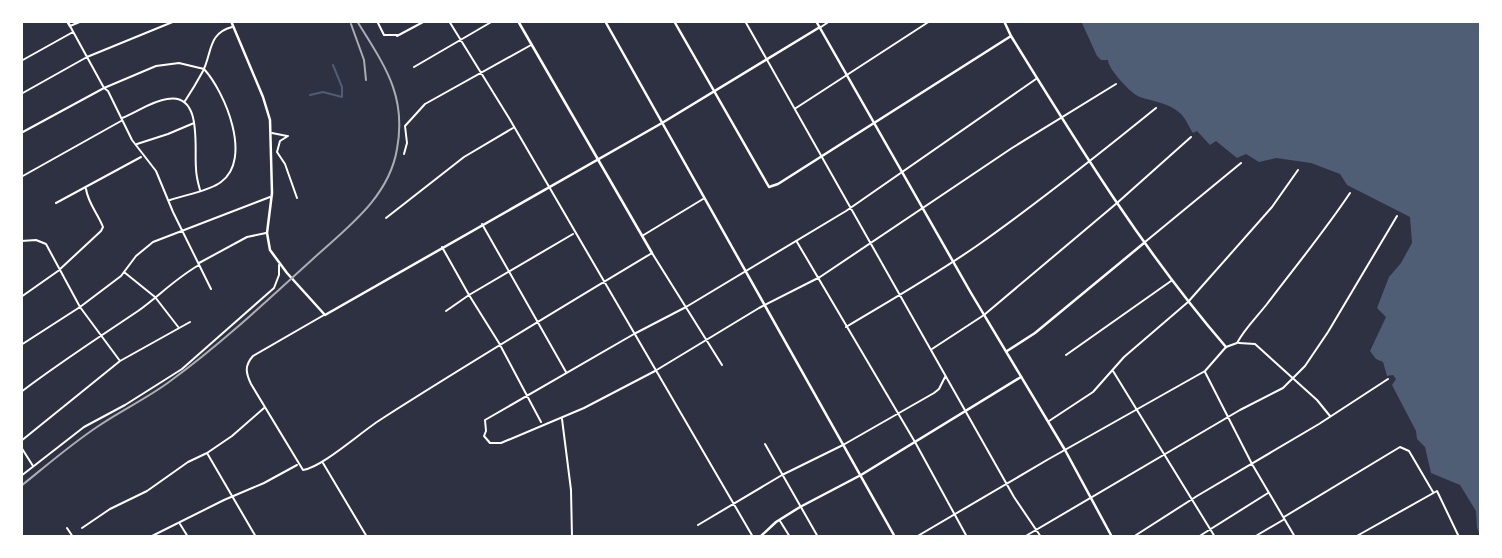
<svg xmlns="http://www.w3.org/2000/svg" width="1502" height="558" viewBox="0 0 1502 558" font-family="'Work Sans',sans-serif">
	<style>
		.water { fill: #4f5d75 }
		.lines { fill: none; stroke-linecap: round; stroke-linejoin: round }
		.stream { stroke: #4f5d75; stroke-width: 2 }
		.minor { stroke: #fff; stroke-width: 2 }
		.tertiary { stroke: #fff; stroke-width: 2.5 }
		.secondary { stroke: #fff; stroke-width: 2.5 }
		.rail { stroke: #abadb3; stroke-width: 2 }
	</style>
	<rect width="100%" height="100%" fill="#2d3142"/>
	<path class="water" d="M1081 21H1481V537L1477 528 1476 511 1460 485 1431 473 1425 447 1417 439 1416 431 1392 385 1396 379 1393 375 1387 376 1383 362 1376 359 1370 351 1386 317 1377 308 1389 277 1401 263 1412 243 1410 217 1347 185 1340 174 1311 163 1276 158 1259 162 1246 154 1237 158 1216 141 1210 145 1197 131 1193 133C1189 127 1186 119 1181 114 1168 102 1154 102 1140 97 1131 94 1108 69 1108 60H1101L1097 56Z"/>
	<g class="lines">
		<path class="stream" d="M310 95 323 92 342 97V87L333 65"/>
		<path class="minor" d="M82 21 70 26 104 88 108 91 132 140 156 171 173 212 211 289
			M377 21 384 35H399
			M449 21 509 118 753 537
			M745 21 1014 497 1041 537
			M821 27 830 21
			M397 36 425 21
			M21 61 73 32
			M414 67 493 21
			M1036 79 846 211 686 307 634 334 485 420 486 431 484 436 490 443H501L584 408 655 371 759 308 820 277 1012 148 1116 84
			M21 94 87 57 175 21
			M185 101C191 92 197 82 203 71 212 53 208 33 232 27
			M796 108 930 21
			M122 118C137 112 152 101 167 99 203 92 194 148 196 168 196 175 198 183 200 190
			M21 133 104 88 156 66 179 63 204 69C225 92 253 159 221 182 210 191 184 195 170 200
			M272 133 287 136
			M288 136 280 141 277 152 285 164 297 198
			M137 144 168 134 194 123
			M404 154 407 143 405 126 425 104 531 45
			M21 177 121 121
			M56 203 141 157
			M386 218 464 157 513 128
			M482 224 566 372
			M642 236 703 199
			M21 241 36 240 46 244 80 307 120 361
			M797 242 915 442 967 537
			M1145 242 1241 163
			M442 247 469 295 499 343 541 422
			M199 263 247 237 266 233
			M124 272 155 297 179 328
			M21 297 58 271 101 231 103 227C98 214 88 203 86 189
			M446 311 469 295 573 234
			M324 315 253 356C244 366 246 373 251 384L303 470C323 467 363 430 383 418 472 361 562 307 652 253L722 365
			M846 327C891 300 935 275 978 245 1039 202 1098 155 1156 108
			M1239 343 1255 344 1317 400 1330 416
			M21 345 80 307 121 276 136 256 153 242 270 197
			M932 349 984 315 1117 203 1191 137
			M1066 355 1171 281
			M1113 371 1215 537
			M1205 372 1252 464 1295 537
			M21 392C59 363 98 338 138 311 159 296 176 278 199 265
			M562 419 571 490 572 537
			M1049 421 1093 392 1124 357 1188 302 1272 207 1298 170
			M21 441 120 361 190 322
			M765 444 818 537
			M21 447 33 466
			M207 453 256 537
			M323 463 367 537
			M21 476 84 427 125 405 182 369 274 288 279 275V265
			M1284 517 1400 447 1409 451 1433 492
			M780 521 790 537
			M180 524 188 537
			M698 525 782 475 843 445 934 393 939 389 945 377
			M67 528 73 537
			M82 528 110 509 147 491 188 462 207 453 232 436 264 408
			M150 537 224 500 264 483 297 465
			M916 537 1047 460 1205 371 1226 347 1237 343C1245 328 1256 318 1267 304 1295 267 1324 232 1350 193
			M1024 537 1240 410 1283 388 1305 366 1328 332 1397 216
			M1133 537 1197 496 1319 424 1388 379
			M1198 537 1268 493
			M1254 537 1283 520
			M1355 537 1437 491 1459 537"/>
		<path class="tertiary" d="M67 21 70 26
			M231 21 263 97 270 120 272 193 267 233 270 250 287 273 325 315 662 123 820 27
			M518 21 652 253
			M605 21 895 537
			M674 21 769 187 778 184 1011 36
			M1004 21 1011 36C1077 143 1143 251 1226 347
			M1007 351 1035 333 1144 243
			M760 537 776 522 800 507 861 475 1021 377"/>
		<path class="secondary" d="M816 21 971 293 1065 450 1112 537"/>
		<path class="rail" d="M351 24 364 60 366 80
			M21 486C46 466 70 445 97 427 120 411 146 399 169 382 220 345 268 300 315 257 348 227 389 197 397 149 407 95 384 65 357 21"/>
	</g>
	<rect width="1502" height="558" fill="none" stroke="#ffffff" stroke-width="46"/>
</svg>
